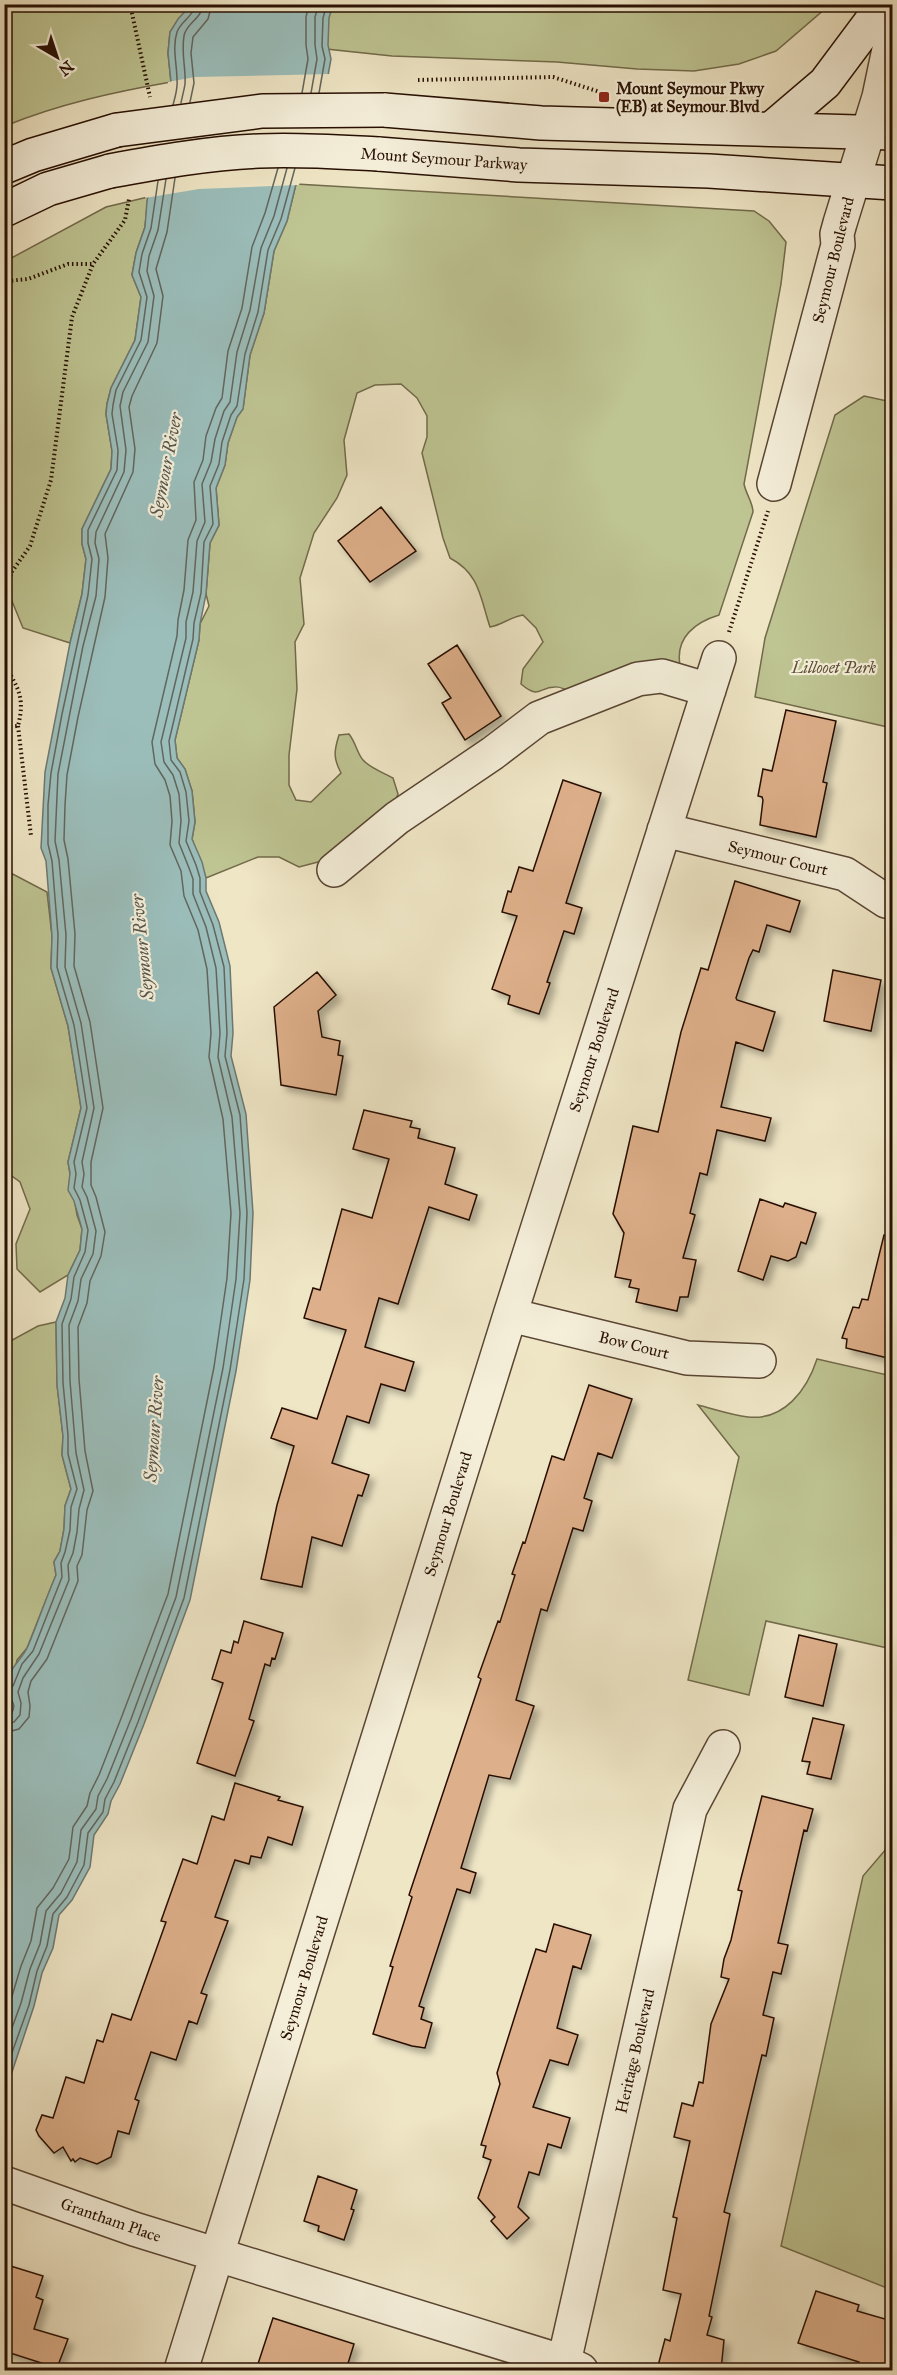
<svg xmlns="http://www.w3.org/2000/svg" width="897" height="2375" viewBox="0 0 897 2375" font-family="'IM FELL Great Primer',serif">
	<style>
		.green { fill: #bec492; stroke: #726a4a; stroke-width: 1.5 }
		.water { fill: #9bbebb; stroke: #6d7871; stroke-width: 1.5 }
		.pier { fill: #efe6c6 }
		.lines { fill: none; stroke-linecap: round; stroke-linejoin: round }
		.shore { stroke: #61665e; stroke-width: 1.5 }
		.building { fill: #ddaf8a; stroke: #270f02; stroke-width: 1.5; filter: url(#shadow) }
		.minor-casing { stroke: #594533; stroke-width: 36 }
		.secondary-casing { stroke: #270f02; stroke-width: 36 }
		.path { stroke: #270f02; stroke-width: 4; stroke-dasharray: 1.5 3; stroke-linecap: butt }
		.minor { stroke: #f5efda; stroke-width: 33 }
		.secondary { stroke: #f5efda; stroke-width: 33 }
		.secondary-bridge-casing { stroke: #270f02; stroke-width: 36; stroke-linecap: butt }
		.secondary-bridge { stroke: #f5efda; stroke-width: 33 }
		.poi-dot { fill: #8f2418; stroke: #f5efda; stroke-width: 2 }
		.labels { text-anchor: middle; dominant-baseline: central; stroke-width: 4.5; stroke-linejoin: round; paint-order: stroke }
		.poi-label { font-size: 16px; font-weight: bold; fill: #270f02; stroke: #f5efda; text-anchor: start }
		.street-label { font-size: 16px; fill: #270f02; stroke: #f5efda }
		.park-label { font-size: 16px; font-style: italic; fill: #5c4e34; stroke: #f5efda }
		.water-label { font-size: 18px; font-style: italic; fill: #55554c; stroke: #f5efda }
	</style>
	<defs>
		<filter id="shadow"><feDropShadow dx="5.5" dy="5.5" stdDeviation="3" flood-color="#0004"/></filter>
	</defs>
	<rect width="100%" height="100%" fill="#efe6c6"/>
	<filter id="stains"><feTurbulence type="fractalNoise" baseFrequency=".00333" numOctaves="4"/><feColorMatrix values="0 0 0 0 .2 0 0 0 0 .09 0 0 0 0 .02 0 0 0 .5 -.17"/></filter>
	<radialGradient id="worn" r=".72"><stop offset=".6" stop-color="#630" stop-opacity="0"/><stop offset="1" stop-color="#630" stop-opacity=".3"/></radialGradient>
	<path class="green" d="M5 5H191L170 32 168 53 171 82C114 92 59 104 5 126Z
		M325 5H827L826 8 776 51 739 64 694 71 637 69 557 62 392 56 317 48Z
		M296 184 754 211 769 221 786 242 781 284 744 484C746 494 753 503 753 512L719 615C696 622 675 637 680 665L570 691C566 690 559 686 555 687 538 687 540 700 521 684L523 669 543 642 536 628 523 615C510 617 502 625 490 627 480 597 480 574 450 558L443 538 422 453 427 437V416L417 398 401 384 375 385 357 393 344 440 347 475 337 498 314 533 300 578 304 624 295 642 297 689 289 755V785L296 800 311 802 341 773C333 758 334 751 339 735L349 734C356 743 357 753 363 760 370 768 384 773 393 778L398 794 391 812 318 862 299 867 279 857H258L206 878 192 839 195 822 192 791 185 769 177 758 175 740 199 640 200 624 209 606 206 594 210 543 219 525 216 488 225 465 228 443 237 417 243 409 250 355 264 313 274 251 287 221Z
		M148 197 145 227 136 253 132 275 141 297 135 340 111 388 107 404 106 414 112 451 111 469 82 529V544L86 559 82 594 70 643 23 628 5 584 4 262 106 207Z
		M864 396 892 402V728L755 697 765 638 835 415Z
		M5 870 47 892 52 936 51 968 68 1026 81 1108 68 1162 77 1215 82 1229 80 1250 68 1275 40 1292 17 1269 16 1244 30 1209 20 1182 5 1171Z
		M56 1322 57 1384 63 1436 62 1455 71 1489 65 1506 64 1529 60 1551 54 1562 56 1575 27 1648 17 1660 5 1720V1344L38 1326Z
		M817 1359 892 1376V1649L766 1621 749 1695 688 1680 739 1457 698 1405C714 1409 731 1415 748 1417 784 1421 807 1390 817 1359Z
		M892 1842V2290L781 2246 863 1876Z"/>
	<path class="water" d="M191 5H333L329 18 328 45 331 59 323 103 296 184 287 221 274 251 264 313 250 355 243 409 237 417 228 443 225 465 216 488 219 525 210 543 206 594 200 624 199 640 175 740 177 758 185 769 192 791 195 822 192 839 202 862 206 878V891L219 922 230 966 233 1033 231 1056 246 1114 253 1213 250 1280 236 1371 190 1600 144 1724 120 1784 111 1801 108 1814 94 1835 90 1867 72 1900 59 1915 53 1948 42 1973 34 2006 11 2075 5 2088 4 1720C9 1704 4 1689 10 1673 15 1663 24 1656 28 1646 38 1622 46 1598 56 1575L54 1562 60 1551 64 1529 65 1506 71 1489 62 1455 63 1436 57 1385 56 1322 65 1298 68 1275 80 1250 82 1229 74 1201 68 1190 70 1173 68 1162 81 1108 68 1026 51 968 52 936 46 861 41 848 45 772 70 643 82 594 86 559 82 544V529L111 469 112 451 106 414 107 404 111 388 135 340 141 297 132 275 136 253 145 227 147 201 171 82 168 53 170 32 178 19Z"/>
	<path class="pier" d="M330 74 326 104 299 185 199 189 145 198 168 82 195 77Z"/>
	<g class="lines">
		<path class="shore" d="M302 93 308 59 306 45V17L309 4
			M311 93 317 59 315 45V17L319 4
			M319 93 325 59 322 46 323 18 327 4
			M190 102 194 83 191 53 193 37 208 19 212 4
			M181 103C182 97 184 91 185 84 186 68 181 53 184 36 186 23 202 19 203 4
			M173 105C175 97 178 88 177 80 177 65 172 47 177 32 181 21 194 16 196 4
			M4 1716 11 1714C18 1704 10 1700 7 1691L13 1686 22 1664 33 1651 62 1577 61 1563 65 1552 70 1530 71 1507 77 1489 68 1454V1435L63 1383 62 1324 71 1299 74 1277 85 1252 88 1230 80 1200 74 1188 76 1174 74 1162 87 1108 74 1025 57 967 58 935 52 861 48 844V805L51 773 62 714 88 595 92 559 88 543V530L117 470 118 450 112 414 113 405 116 390 141 340 147 297 139 272 142 254 151 228 158 181
			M4 1724 14 1722 20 1715 21 1703 18 1692 23 1678 39 1654 69 1580 68 1565 73 1553 77 1532 79 1509 84 1490 76 1453 70 1381 69 1325 78 1301 81 1279 93 1254 96 1231 87 1197 82 1187 84 1174 82 1162 94 1108 81 1023 65 967 66 935 59 860 55 841 58 774 83 646 96 596 99 559 95 543 96 532 124 472 126 450 120 406 123 392 148 342 154 296 147 271 149 256 158 230 166 179
			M4 1733 19 1729 29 1717 30 1706 28 1692 31 1681 47 1659 78 1581 77 1566 82 1555 87 1510 93 1491 85 1451 79 1379 78 1327 87 1303 90 1281 101 1256 105 1232 96 1197 91 1185V1162L103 1108 90 1022 74 966 75 934 68 859 64 840 65 805 67 775 78 717 105 597 108 558 105 534 133 472 135 449 129 407 132 396 157 343 163 296 156 269 167 232 175 178
			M4 2023 21 1966 31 1941 37 1908 53 1888 69 1859 73 1827 87 1806 90 1793 99 1775 122 1716 168 1594 214 1367 227 1278 231 1213 223 1119 209 1057 211 1033 207 969 198 930 184 896 181 871 170 845 172 821 170 796 165 780 155 764 152 742 177 636 178 620 184 590 188 540 196 520 194 482 203 460 206 436 216 408 222 398 228 351 242 308 252 247 265 213 278 168
			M4 2050 21 2003 30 1969 40 1944 46 1911 61 1893 77 1862 81 1830 96 1809 98 1796 107 1779 131 1719 176 1597 223 1368 236 1279 240 1213 232 1117 218 1057 220 1033 216 968 206 927 193 894V879L189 868 179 843 181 821 179 794 173 775 164 762 161 742 186 638V622L193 592 197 541 205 522 202 484 211 462 215 439 224 411 230 402 237 352 250 310 261 248 274 216 287 168
			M4 2075 29 2005 37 1971 47 1946 53 1914 67 1897 84 1865 88 1833 103 1812 105 1799 114 1782 138 1722 184 1598 230 1370 244 1279 247 1213 240 1115 225 1056 227 1033 224 967 213 925 200 892V878L196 865 186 841 189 821 186 792 180 772 171 760 169 741 193 639 194 623 201 593 204 542 213 524 210 486 219 464 222 442 231 415 237 406 245 354 258 312 268 250 281 219 295 168"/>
	</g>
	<path class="building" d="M381 507 416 551 370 582 338 541Z
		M457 645 501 716 465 740 442 703 451 698 428 664Z
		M786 710 836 721 823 782 827 783 816 837 760 825 763 800 762 797 758 796 763 769 772 771Z
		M563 780 601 793 566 903 582 908 574 934 564 931 547 982 550 983 539 1014 508 1004 510 996 492 989 517 916 502 912 508 891 511 892 519 867 533 871Z
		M735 881 800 901 790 932 767 925 759 952 753 950 749 958 736 998 737 1000 775 1012 763 1051 736 1042 721 1107 771 1118 765 1141 717 1130 707 1175 700 1173 690 1213 695 1215 683 1258 696 1260 688 1297H680L677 1311 636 1302 639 1289 629 1287 631 1280 615 1277 624 1233 613 1214 633 1126 658 1132 681 1032 701 968 708 970Z
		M833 970 881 980 871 1031 824 1021Z
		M317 972 336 995 318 1011 322 1037 340 1041 338 1055 343 1056 336 1095 281 1085 274 1007Z
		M364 1110 412 1121 410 1127 420 1129 418 1138 455 1148 445 1184 477 1195 469 1220 429 1207 398 1304 379 1298 365 1347 414 1362 405 1391 381 1384 369 1423 347 1416 332 1463 369 1475 362 1496 358 1495 342 1546 312 1537 302 1587 261 1579 277 1505 294 1446 271 1438 282 1408 317 1419 346 1330 304 1318 313 1288 320 1290 342 1209 372 1218 389 1159 353 1149Z
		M760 1199 783 1207 785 1203 816 1213 806 1244 801 1242 796 1257 788 1261 771 1256 763 1280 738 1271Z
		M884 1235 892 1236V1359L846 1348 847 1339 842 1338 853 1307 859 1308 862 1299 868 1300Z
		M589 1385 632 1399 612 1458 598 1453 584 1498 592 1501 583 1531 573 1528 547 1611 541 1609 516 1700 534 1706 510 1779 489 1775 461 1868 476 1873 470 1893 457 1889 419 2006 424 2008 421 2019 432 2023 425 2048 412 2046 373 2034 393 1967 390 1966 412 1897 409 1895 481 1679 478 1677 498 1621 500 1622 515 1575 512 1574 523 1542 525 1543 552 1456 564 1460Z
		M244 1621 283 1633 275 1659 272 1658 270 1666 265 1664 249 1719 254 1721 235 1776 197 1763 223 1683 212 1679 221 1650 231 1653 234 1641 238 1643Z
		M799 1635 837 1644 823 1706 785 1697Z
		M813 1718 844 1725 831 1779 807 1774 810 1762 802 1761Z
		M235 1783 280 1797 278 1800 303 1807 292 1845 268 1837 261 1858 251 1856 249 1864 235 1860 215 1917 228 1921 201 1993 207 1995 197 2024 189 2021 176 2060 151 2052 135 2099 139 2101 129 2134 118 2131 111 2157 97 2164 80 2158 75 2162 73 2159 71 2161 63 2147 54 2153 39 2136 36 2130 42 2115 53 2118 66 2077 84 2083 97 2040 103 2042 112 2014 131 2020 166 1922 161 1921 183 1859 197 1864 212 1816 224 1820Z
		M762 1796 813 1809 807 1831 804 1830 778 1943 788 1945 781 1974 773 1972 763 2015 774 2018 766 2056 762 2055 724 2212 730 2214 709 2316 712 2317 707 2335 724 2340 721 2370H677L658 2366 665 2339 670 2341 681 2294 663 2290 677 2218 673 2217 690 2141 674 2137 682 2103 693 2106 699 2082 703 2083 711 2024 729 1979 721 1977 724 1959 731 1940 742 1891 738 1890Z
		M554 1924 591 1935 581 1969 573 1966 557 2028 578 2035 568 2065 550 2060 533 2107 570 2118 561 2148 548 2144 539 2175 529 2172 518 2207 529 2218 507 2239 491 2221 495 2217 478 2198 491 2160 483 2157 486 2146 481 2145 500 2084 497 2073 536 1949 546 1952Z
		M318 2176 357 2190 351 2209 354 2210 344 2240 318 2231 319 2226 304 2221Z
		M4 2264 43 2276 36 2297 43 2300 34 2329 68 2339 57 2368 4 2351Z
		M816 2291 859 2305 857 2311 892 2321V2370H856L859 2362 798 2343Z
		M273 2318 354 2344 346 2370H256Z"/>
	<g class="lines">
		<g class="minor-casing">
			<path id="minor" d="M774 484 838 245 837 234 840 223 879 97 892 35
				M664 830 845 874 886 901
				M334 870 397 818 493 753 539 718 638 679 662 676 709 690
				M510 1315 687 1358 759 1361
				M4 2183 134 2229 564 2362 581 2370
				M564 2362 690 1809 723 1747
				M181 2370 510 1315 719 658"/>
		</g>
		<g class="secondary-casing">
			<path id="secondary" d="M384 110 541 123 892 133
				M771 129 825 83 884 4
				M378 154 519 165 709 171 892 183
				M4 167 33 155 117 130
				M4 210 48 189 110 171"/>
		</g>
		<path class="path" d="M130 4 150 97
			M418 80 553 77 600 92
			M4 278 7 281 28 279 68 264H93
			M4 607 11 573 30 546 51 480 72 317 93 264 125 220 129 199
			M729 632 768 511
			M4 664C19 689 25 698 18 726L4 727
			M18 726 31 836"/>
		<use href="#minor" class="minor"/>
		<use href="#secondary" class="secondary"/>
		<g class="secondary-bridge-casing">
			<path id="secondary-bridge" d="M117 130 262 111 384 110
				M110 171C159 162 209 153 259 151 299 149 339 152 378 154"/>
		</g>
		<use href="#secondary-bridge" class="secondary-bridge"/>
	</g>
	<rect class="poi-dot" x="598" y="91" width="12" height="12" rx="3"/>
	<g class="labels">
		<g class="poi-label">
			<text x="616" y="88">Mount Seymour Pkwy<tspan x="616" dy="18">(EB) at Seymour Blvd</tspan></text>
		</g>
		<g class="street-label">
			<text transform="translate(444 159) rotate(4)">Mount Seymour Parkway</text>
			<text transform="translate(833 260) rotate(-76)">Seymour Boulevard</text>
			<text transform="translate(778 858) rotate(14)">Seymour Court</text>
			<text transform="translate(594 1050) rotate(-72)">Seymour Boulevard</text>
			<text transform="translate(634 1345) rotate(14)">Bow Court</text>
			<text transform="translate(448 1514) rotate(-73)">Seymour Boulevard</text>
			<text transform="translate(304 1978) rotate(-73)">Seymour Boulevard</text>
			<text transform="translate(635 2051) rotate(-77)">Heritage Boulevard</text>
			<text transform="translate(111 2220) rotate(19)">Grantham Place</text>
		</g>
		<g class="park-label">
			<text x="834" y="667">Lillooet Park</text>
		</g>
		<g class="water-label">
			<text transform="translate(166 465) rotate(-79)">Seymour River</text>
			<text transform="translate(142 947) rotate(-96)">Seymour River</text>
			<text transform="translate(154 1429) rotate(-86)">Seymour River</text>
		</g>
	</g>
	<rect width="897" height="2375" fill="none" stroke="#efe6c6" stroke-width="24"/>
	<rect x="6" y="6" width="885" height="2363" fill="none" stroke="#270f02" stroke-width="3"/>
	<rect x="12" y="12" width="873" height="2351" fill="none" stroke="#270f02" stroke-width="1.5"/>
	<g transform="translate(57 57) rotate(141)" stroke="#f5efda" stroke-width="4.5" paint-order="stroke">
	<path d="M0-4.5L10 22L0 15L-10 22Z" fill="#270f02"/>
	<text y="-9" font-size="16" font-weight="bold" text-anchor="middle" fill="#270f02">N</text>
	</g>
	<rect width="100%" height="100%" filter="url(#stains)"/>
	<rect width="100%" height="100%" fill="url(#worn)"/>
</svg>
